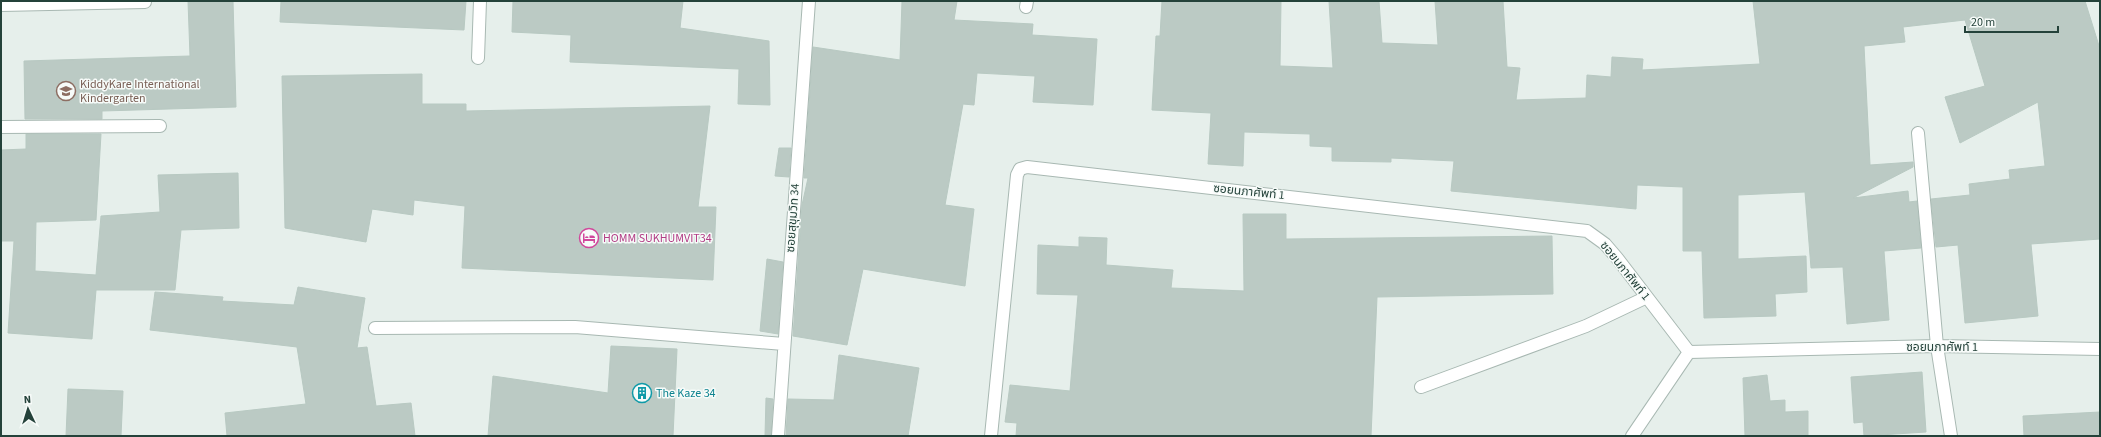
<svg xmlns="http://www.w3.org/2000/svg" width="2101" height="437" viewBox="0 0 2101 437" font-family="'Source Sans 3','Noto Sans Thai',sans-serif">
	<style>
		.building { fill: #bbcac4; stroke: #b8c9c2 }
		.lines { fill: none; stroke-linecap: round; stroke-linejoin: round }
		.minor-casing { stroke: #a8b8b2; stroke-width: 14 }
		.minor { stroke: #fff; stroke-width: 12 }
		.labels { text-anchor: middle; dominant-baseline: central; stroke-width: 3; stroke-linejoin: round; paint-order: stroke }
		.education-label { font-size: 12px; fill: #785e54; stroke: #f7fbf9; text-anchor: start }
		.street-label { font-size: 12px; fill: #24423a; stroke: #f7fbf9 }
		.hotel-label { font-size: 12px; fill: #b23c85; stroke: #f7fbf9; text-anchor: start }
		.culture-label { font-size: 12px; fill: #0d838f; stroke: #f7fbf9; text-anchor: start }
	</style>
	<rect width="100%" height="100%" fill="#e6efeb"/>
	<path class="building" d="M188 1H233L236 107 102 111V119H25L24 61 190 56Z
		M281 1H466L464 30 280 22Z
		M513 1H683L680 28 769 41 770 105 738 104 739 69 570 62 571 35 512 32Z
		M902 1H957L954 20 1033 24 1032 35 1097 39 1093 105 1033 102 1035 76 977 73 974 105 963 104 945 205 974 209 965 286 863 269 847 345 793 336 802 205 808 178H804L813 47 900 60Z
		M1162 1H1281L1280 66 1333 68 1329 1H1379L1382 43 1438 45 1435 1H1503L1507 67 1520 68 1516 100 1586 98 1587 75 1611 77 1612 57 1643 59 1642 70 1760 64 1753 1H2085L2100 49V239L2031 244 2038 316 1965 323 1958 245 1936 247 1931 199 1970 195 1969 184 2010 179 2009 170 2045 166 2038 102 1960 143 1945 97 1985 86 1965 20 1903 27 1905 42 1864 46 1870 165 1913 162V167L1853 198 1908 191 1909 202 1917 201 1921 248 1884 251 1889 320 1847 324 1843 267 1811 268 1805 192 1738 195V259L1806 256 1807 292 1775 294 1776 316 1704 318 1702 251H1683V187L1637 185 1636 209 1451 191 1454 161 1391 158V162L1332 161V147L1310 146V134L1244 132 1243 166 1208 164 1211 113 1152 110 1156 36H1160Z
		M422 74V104H466V111L710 106 698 207H716L713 280 462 268 465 206 414 200 413 215 372 209 366 242 285 228 282 76Z
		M26 134H101L96 220 36 222 35 271 96 275 101 216 160 212 158 175 238 173 239 228 181 230 175 290H96L92 339 8 333 14 241H1V150L26 149Z
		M779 148H791L789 177 775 176Z
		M1243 214H1286V239L1552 236 1553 294 1377 297 1371 436H1016L1017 423 1005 422 1010 385 1070 391 1078 295 1037 294 1038 245 1079 247V237L1107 238 1106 265 1173 270 1171 288 1244 291Z
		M767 259 783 262 778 334 760 331Z
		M298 287 365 298 357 348 367 347 376 406 411 403 415 436H227L225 413 306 404 297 347 150 330 155 292 223 297 222 301 294 305Z
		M611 346 677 349 673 436H488L493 376 608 393Z
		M839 355 919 368 908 436H786L788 399 834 400Z
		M1922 372 1926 432 1864 436 1863 422 1854 423 1851 377Z
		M1767 375 1770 401 1785 400V412L1808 411V436H1745L1743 378Z
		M68 389 123 391 121 436H66Z
		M766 398 773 399 771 436H765Z
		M2100 412V436H2024L2023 416Z"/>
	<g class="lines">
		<g class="minor-casing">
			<path id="minor" d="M1 5 145 2
				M1026 7 1027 1
				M478 58 480 1
				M1 127 160 126
				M1918 133 1937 346 1951 436
				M375 328 575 327 784 344
				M1689 352 1937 346 2100 349
				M1421 387 1586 326 1647 297
				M778 436 809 1
				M991 436 1017 175 1020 169 1027 167 1587 231 1605 244 1617 258 1689 352
				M1632 436 1689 352"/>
		</g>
		<use href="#minor" class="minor"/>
	</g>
	<defs>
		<g id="school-ring" transform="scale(1)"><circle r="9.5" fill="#f7fbf9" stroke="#8d6e63" stroke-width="1.5"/><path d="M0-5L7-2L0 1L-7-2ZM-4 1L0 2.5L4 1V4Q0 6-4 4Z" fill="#8d6e63"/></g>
		<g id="hotel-ring" transform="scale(1)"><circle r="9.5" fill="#f7fbf9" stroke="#d1479c" stroke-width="1.5"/><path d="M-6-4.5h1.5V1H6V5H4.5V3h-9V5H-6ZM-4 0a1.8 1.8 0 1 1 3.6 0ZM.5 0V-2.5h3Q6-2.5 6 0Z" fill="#d1479c"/></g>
		<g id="building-ring" transform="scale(1)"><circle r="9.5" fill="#f7fbf9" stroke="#0f9aa8" stroke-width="1.5"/><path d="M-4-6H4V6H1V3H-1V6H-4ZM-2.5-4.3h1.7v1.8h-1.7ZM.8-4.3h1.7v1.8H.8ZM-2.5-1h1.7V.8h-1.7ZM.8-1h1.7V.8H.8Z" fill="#0f9aa8"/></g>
	</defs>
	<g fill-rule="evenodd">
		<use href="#school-ring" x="66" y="91"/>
		<use href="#hotel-ring" x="589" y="238"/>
		<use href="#building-ring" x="642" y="393"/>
	</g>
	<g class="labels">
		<g class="education-label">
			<text x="80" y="84">KiddyKare International<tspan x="80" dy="14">Kindergarten</tspan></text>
		</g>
		<g class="street-label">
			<text transform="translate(1249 192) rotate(6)">ซอยนภาศัพท์ 1</text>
			<text transform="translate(793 218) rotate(-86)">ซอยสุขุมวิท 34</text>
			<text transform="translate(1625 271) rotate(51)">ซอยนภาศัพท์ 1</text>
			<text x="1942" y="347">ซอยนภาศัพท์ 1</text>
		</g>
		<g class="hotel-label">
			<text x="603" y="238">HOMM SUKHUMVIT34</text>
		</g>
		<g class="culture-label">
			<text x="656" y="393">The Kaze 34</text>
		</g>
	</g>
	<rect width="2101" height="437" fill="none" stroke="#24423a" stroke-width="4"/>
	<g transform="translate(28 409) rotate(356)" stroke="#f7fbf9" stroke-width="3" paint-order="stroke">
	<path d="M0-3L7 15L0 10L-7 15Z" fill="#24423a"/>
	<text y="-6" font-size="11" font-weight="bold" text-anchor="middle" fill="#24423a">N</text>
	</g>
	<path d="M1965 26v6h93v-6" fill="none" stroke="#24423a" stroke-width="2"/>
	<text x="1971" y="26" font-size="12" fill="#24423a" stroke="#f7fbf9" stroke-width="3" paint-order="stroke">20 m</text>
</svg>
